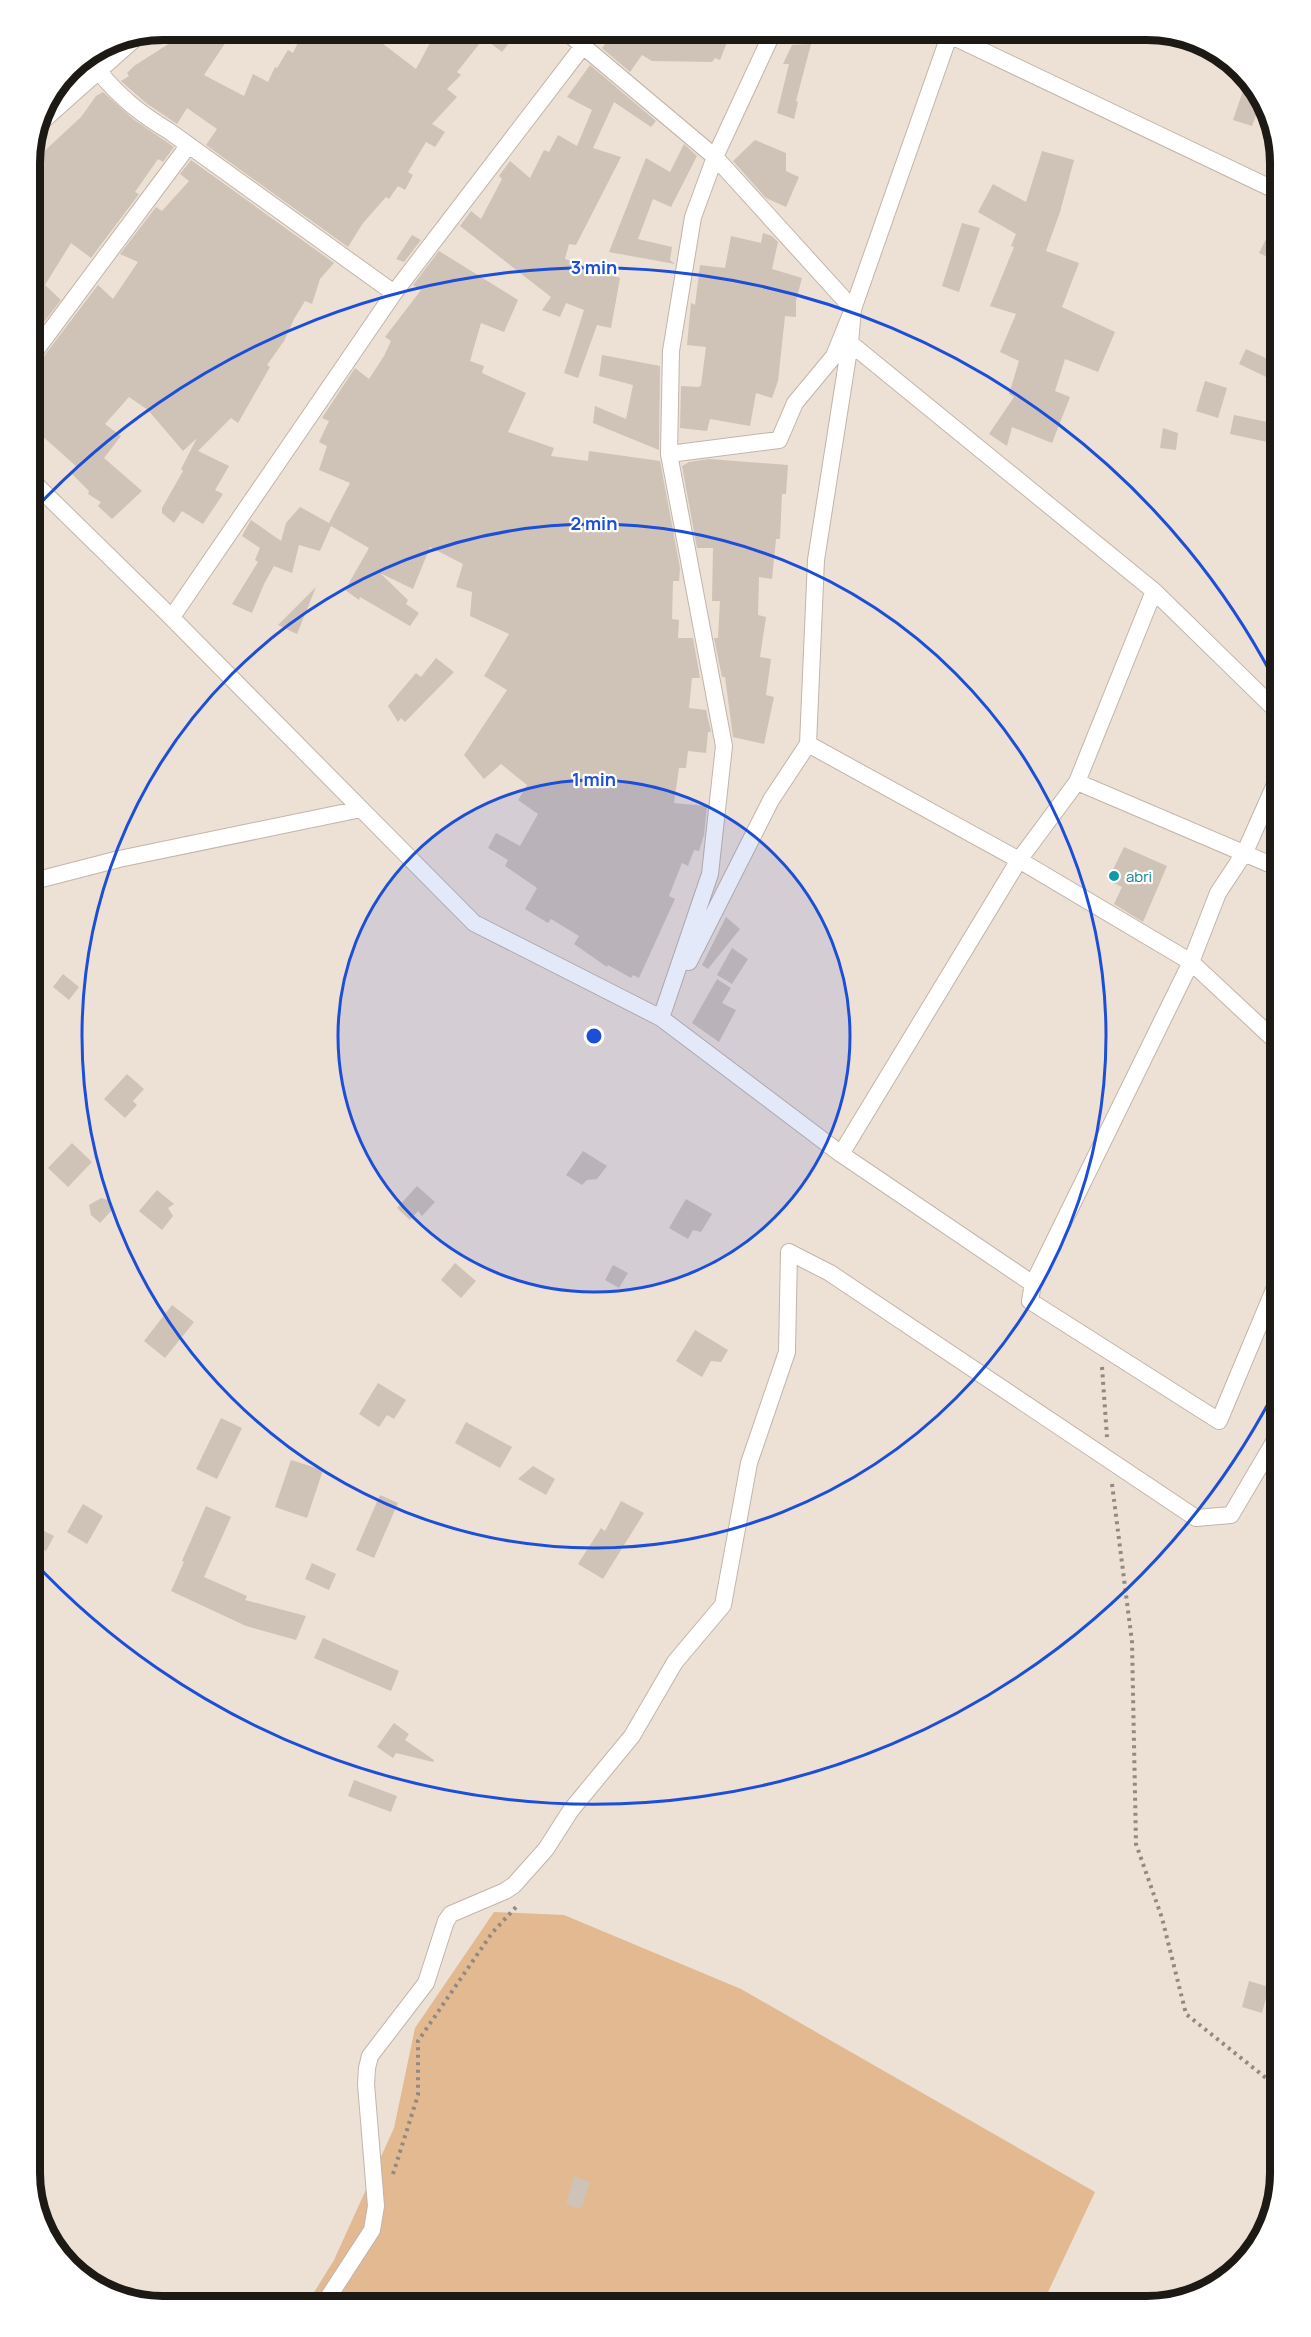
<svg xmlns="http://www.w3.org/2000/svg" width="1311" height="2337" viewBox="0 0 1311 2337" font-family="Manrope,sans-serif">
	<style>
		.green { fill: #e3b991 }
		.building { fill: #cfc2b6 }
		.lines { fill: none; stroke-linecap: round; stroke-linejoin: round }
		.street-casing { stroke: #c2b5aa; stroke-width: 18 }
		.path { stroke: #928980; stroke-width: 4; stroke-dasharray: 3 4.5; stroke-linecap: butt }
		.street { stroke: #fff; stroke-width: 16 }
		.ring { fill: none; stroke: #1d4ed8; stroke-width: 3 }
		.culture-dot { fill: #0f9aa8; stroke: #fff; stroke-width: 2 }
		.labels { text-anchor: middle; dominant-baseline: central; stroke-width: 4.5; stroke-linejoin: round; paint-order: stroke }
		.culture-label { font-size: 15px; fill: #0d838f; stroke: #fff; text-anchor: start }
		.rim { fill: none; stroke: #1d1914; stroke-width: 8 }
		.centre { fill: #1d4ed8; stroke: #fff; stroke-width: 3 }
		.ring-label { font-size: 18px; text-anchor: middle; font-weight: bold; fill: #1d4ed8; stroke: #fff; stroke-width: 4.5; stroke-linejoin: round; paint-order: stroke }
	</style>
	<rect width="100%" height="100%" fill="#ede0d4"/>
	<path class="green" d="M494 1912 564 1915 741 1989 1095 2192 1041 2307H305L334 2260 394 2128 415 2028Z"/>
	<path class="building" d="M177 30H234L204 75 244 96 253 74 268 82 275 67 277 68 288 50 293 53 304 30H382L374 37 416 69 437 30H519L502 52 484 38 457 72 461 75 447 89 457 97 432 124 445 132 435 147 426 142 408 172 413 175 405 190 398 186 389 199 386 197 363 223 348 247 206 145 217 129 187 108 177 124 146 103 121 81 129 76 127 73 134 66 170 43 166 39Z
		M586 30H722L719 37 728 40 720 60 715 58 712 62 652 61 642 55 630 72 602 48 606 43Z
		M811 44 796 101 798 102 794 119 777 113 789 64H783L792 45Z
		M590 65 656 121 651 127 614 102 593 148 621 157 576 245 569 244 565 259 620 278 611 328 597 325 578 378 564 373 584 310 566 303 560 317 542 310 551 297 460 226 471 211 481 219 502 179 499 176 510 161 530 178 544 150 549 152 558 135 577 146 592 110 567 97Z
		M1243 91 1262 99 1252 126 1233 120Z
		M103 92 133 119 174 147 163 162 158 159 135 192 139 194 91 258 71 243 45 285 61 300 44 322 30 312V155L31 152 38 157 81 117 96 96Z
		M755 140 786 153V171L799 177 786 207 766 198 733 161Z
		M684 144 697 156 671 207 653 199 638 239 672 247 670 260 675 264 609 252 646 158 670 172Z
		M1042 151 1074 160 1060 212 1046 251 1079 263 1062 307 1115 332 1098 372 1065 359 1055 391 1070 397 1052 443 1012 427 1007 446 989 434 1014 397 1009 394 1019 361 1000 352 1016 314 990 306 1014 247 1011 246 1016 234 978 212 993 184 1026 202Z
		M191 160 334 263 320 279 312 304 305 301 294 319 284 341 267 365 270 367 238 423 231 418 198 451 229 466 215 490 223 494 203 524 182 511 174 523 162 513V508L183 471 181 469 197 438 183 451 148 410 129 397 105 424 121 436 104 458 142 491 112 519 98 506 101 502 88 494 89 491 71 473 77 467 30 425V372L38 364 98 285 113 299 138 262 120 254 156 207 162 211 189 181 180 174Z
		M962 223 980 228 959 292 942 286Z
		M763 233 772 236 778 242 772 269 802 278 796 301V317L785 316 778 381 772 398 756 393 750 426 710 419 707 431 680 428 681 386 699 387 701 385 706 347 687 345 691 303 695 305 700 265 725 268 731 236 761 243Z
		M412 235 421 240 404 262 396 259Z
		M1267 237 1281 243V263L1259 253Z
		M439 251 518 300 504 332 481 323 470 361 484 366 482 373 526 393 508 432 554 448 551 456 588 461 589 451 660 461 680 568 679 581H673L672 619 679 620 678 638H693L700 678H692L689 708 706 710 711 732H708L706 753 688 751 686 768H679L674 803 707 806 704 835 699 851 694 850 688 866 682 863 669 896 675 899 639 978 633 975 631 978 608 965 607 967 574 944 579 936 551 919 548 923 525 909 537 888 505 866 508 860 488 848 496 833 520 846 538 814 518 800 527 785 501 764 484 779 464 755 507 690 484 676 509 634 470 616 472 592 456 587 463 564 430 547 413 589 380 573 408 600 406 604 419 613 410 626 360 597 359 600 345 590 369 548 331 526 320 551 299 545 292 573 274 566 264 584 252 613 232 604 258 562 255 560 260 548 242 536 251 520 281 541 286 523 300 507 329 523 350 483 319 470 327 446 319 442 329 421 322 418 355 368 369 379 384 356 391 341 385 337 421 290 413 285Z
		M1246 349 1281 365V384L1239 364Z
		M602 355 660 366 659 450 593 423 595 406 626 419 633 385 599 376Z
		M1205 381 1227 388 1218 418 1196 411Z
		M1234 415 1281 425 1277 444 1230 434Z
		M1163 428 1178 433 1176 450 1160 448Z
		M709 459 788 465 786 494H782L780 539H776L772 579 759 577 758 615 766 617 760 657 771 659 766 695 774 697 764 744 733 737 725 677H722L714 638H718L720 601H712L713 548H697L682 466 689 462Z
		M316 587 297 634 278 625Z
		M436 658 454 672 405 722 401 718 398 722 388 706 416 673 421 677Z
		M1124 847 1167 866 1143 922 1114 904 1122 887 1108 880Z
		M726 917 740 929 708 969 702 965Z
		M732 948 748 959 732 984 717 975Z
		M63 974 79 987 69 1000 53 987Z
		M717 979 731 988 722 1003 736 1010 719 1042 692 1023Z
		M127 1074 144 1089 133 1101 137 1105 125 1118 104 1099Z
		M72 1143 92 1162 68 1187 48 1168Z
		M583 1151 607 1166 597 1179 587 1180 582 1185 566 1175Z
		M417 1186 435 1202 422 1216 418 1211 410 1220 397 1208Z
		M157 1190 174 1204 168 1208 173 1216 162 1230 139 1211Z
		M101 1198 111 1201 112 1210 100 1223 91 1215 89 1205Z
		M686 1199 712 1214 701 1232 693 1230 688 1239 669 1228Z
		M455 1263 476 1281 461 1298 441 1280Z
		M613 1265 628 1273 619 1288 605 1280Z
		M172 1305 194 1322 165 1358 144 1341Z
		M695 1330 728 1350 721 1362 711 1361 702 1377 676 1361Z
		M378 1383 406 1400 394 1419 387 1415 379 1427 359 1414Z
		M221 1418 242 1428 217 1479 196 1469Z
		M466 1422 512 1447 500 1468 455 1443Z
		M291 1460 323 1470 307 1518 275 1507Z
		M533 1466 555 1479 546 1495 518 1479Z
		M380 1495 398 1503 374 1558 356 1550Z
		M621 1501 644 1513 603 1579 578 1564 601 1528 605 1531Z
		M83 1504 103 1516 87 1544 67 1532Z
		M206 1506 231 1517 204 1577 247 1596 245 1600 306 1616 296 1640 246 1626 171 1591 184 1562 182 1561Z
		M30 1524 54 1536 46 1551 30 1543Z
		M312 1563 336 1574 329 1590 305 1579Z
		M323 1638 399 1671 391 1691 314 1658Z
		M394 1723 409 1734 405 1740 434 1760 433 1762 396 1753 393 1758 377 1747Z
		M354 1780 397 1796 391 1812 348 1796Z
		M1249 1981 1269 1987 1262 2013 1242 2007Z
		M574 2176 590 2182 581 2209 566 2204Z"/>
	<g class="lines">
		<g class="street-casing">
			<path id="street" d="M564 30 715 157 853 309 850 343 1154 591 1281 715
				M941 31 1281 193
				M98 71C121 98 139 113 169 131L394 293
				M39 124 139 35
				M30 358 188 146
				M669 454 779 440 795 403 834 356 853 309 949 36
				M30 479 167 613 474 923 661 1018 841 1154 1033 1284 1030 1301 1219 1421 1281 1273
				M172 617 394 293 583 46
				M808 744 1019 860 1191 962 1281 1046
				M1077 782 1281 869
				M30 882 119 859 361 809
				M689 962 771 800 808 744 816 560 850 343
				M661 1018 710 874 724 746 669 454 671 351 693 217 715 157 774 30
				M841 1154 1019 860 1077 782 1154 591
				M1033 1284 1191 962 1218 893 1245 852 1281 771
				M322 2307 372 2230 376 2206 366 2084 367 2068 370 2056 426 1983 446 1921 451 1914 505 1891 514 1885 546 1849 571 1810 632 1736 675 1662 723 1605 749 1463 787 1352 789 1252 830 1273 1196 1518 1231 1515 1274 1442 1281 1427"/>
		</g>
		<path class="path" d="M1102 1367 1107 1437
			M1112 1484 1132 1642 1136 1844 1162 1918 1186 2014 1281 2090
			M393 2174 418 2095V2041L492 1933 517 1906"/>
		<use href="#street" class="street"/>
	</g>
	<circle cx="594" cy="1036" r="256" fill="#1d4ed8" fill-opacity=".12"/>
	<g class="ring">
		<circle cx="594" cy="1036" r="256"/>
		<circle cx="594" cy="1036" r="512"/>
		<path d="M1278 1385A768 768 0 0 1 32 1560M32 512A768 768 0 0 1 1278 687"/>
	</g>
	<circle class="culture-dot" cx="1114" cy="876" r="6"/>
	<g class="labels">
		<g class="culture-label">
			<text x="1126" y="876">abri</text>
		</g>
	</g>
	<path d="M0 0H1311V2337H0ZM163 40H1147A123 123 0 0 1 1270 163V2173A123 123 0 0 1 1147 2296H163A123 123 0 0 1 40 2173V163A123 123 0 0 1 163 40Z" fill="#fff" fill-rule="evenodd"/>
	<path class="rim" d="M163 40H1147A123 123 0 0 1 1270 163V2173A123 123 0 0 1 1147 2296H163A123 123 0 0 1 40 2173V163A123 123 0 0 1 163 40Z"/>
	<circle cx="594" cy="1036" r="9" class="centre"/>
	<g class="ring-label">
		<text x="594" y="274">3 min</text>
		<text x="594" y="530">2 min</text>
		<text x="594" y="786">1 min</text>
	</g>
</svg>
